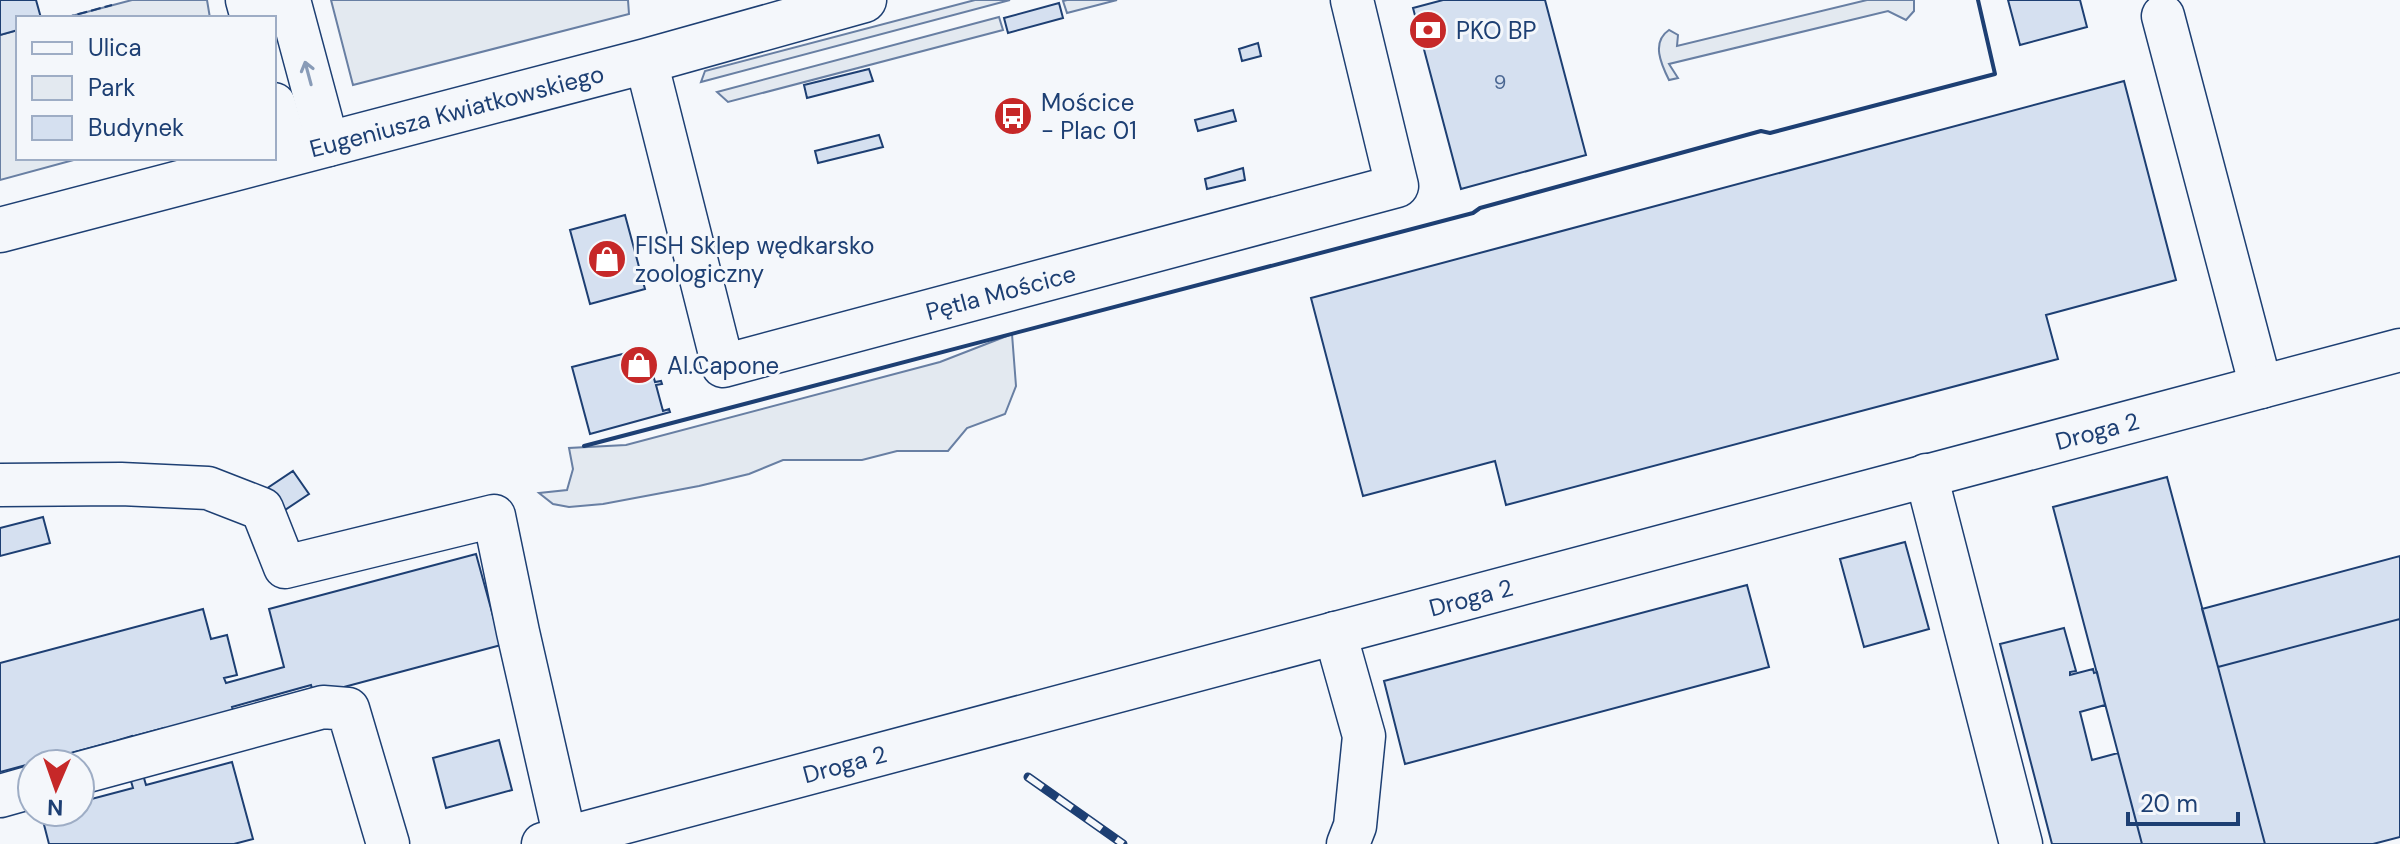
<svg xmlns="http://www.w3.org/2000/svg" width="2400" height="844" viewBox="0 0 2400 844" font-family="'DM Sans',sans-serif">
	<style>
		.green { fill: #e3e9f0; stroke: #687fa3; stroke-width: 2 }
		.building { fill: #d5e0f0; stroke: #1d3f73; stroke-width: 2 }
		.lines { fill: none; stroke-linecap: round; stroke-linejoin: round }
		.minor-casing { stroke: #1d3f73; stroke-width: 45 }
		.major-casing { stroke: #1d3f73; stroke-width: 47 }
		.minor { stroke: #f4f7fb; stroke-width: 42 }
		.major { stroke: #f4f7fb; stroke-width: 44 }
		.rail-casing { stroke: #1d3f73; stroke-width: 9 }
		.rail { stroke: #f4f7fb; stroke-width: 6; stroke-dasharray: 18; stroke-linecap: butt }
		.fence { stroke: #1d3f73; stroke-width: 2; stroke-dasharray: 10 4; stroke-linecap: butt }
		.wall { stroke: #1d3f73; stroke-width: 4 }
		.oneway { stroke: #889bb7 }
		.labels { text-anchor: middle; dominant-baseline: central; stroke-width: 6; stroke-linejoin: round; paint-order: stroke }
		.number-label { font-size: 20px; fill: #4b6792 }
		.poi-label { font-size: 24px; fill: #1d3f73; stroke: #f4f7fb; text-anchor: start }
		.street-label { font-size: 24px; fill: #1d3f73; stroke: #f4f7fb }
	</style>
	<rect width="100%" height="100%" fill="#f4f7fb"/>
	<path class="green" d="M132 0H207L210 18H64Z
		M331 0H628L629 14 353 85Z
		M975 0H1010L701 82 705 71Z
		M1067 0H1117L1067 13 1063 1Z
		M1867 0H1914V11L1906 20 1888 11 1669 64 1678 78 1669 80C1661 64 1651 42 1669 30L1678 35 1677 46Z
		M999 17 1003 30 728 102 717 92Z
		M18 30V158H81L0 180V35Z
		M1012 334 1016 386 1005 414 967 428 948 451H897L862 460H783L749 474 699 486 603 504 569 507 553 504 539 493 567 490 573 469 569 448 626 445 940 362Z"/>
	<path class="building" d="M0 0H36L41 18H18V30L0 35Z
		M1545 0 1586 155 1461 189 1413 8 1443 0Z
		M2008 0H2080L2087 27 2020 45Z
		M1059 3 1063 18 1008 33 1004 18Z
		M1258 43 1261 56 1242 61 1239 49Z
		M869 69 873 81 807 98 804 85Z
		M2124 81 2176 280 2046 315 2058 359 1506 505 1495 461 1363 496 1311 298Z
		M1233 110 1236 121 1198 131 1195 120Z
		M879 135 883 147 818 163 815 151Z
		M1243 168 1245 180 1207 189 1205 179Z
		M625 215 645 289 590 304 570 230Z
		M646 348 655 382 661 381 662 384 656 385 663 411 669 409 670 412 590 434 572 367Z
		M293 471 309 494 282 512 266 489Z
		M2167 477 2218 667 2265 844H2142L2136 821 2053 507Z
		M43 517 50 543 0 556V528Z
		M1905 542 1929 629 1864 647 1840 559Z
		M476 554 501 645 314 695 311 685 232 707 233 710 169 748 164 728 0 772V663L203 609 211 639 227 635 237 675 224 678 226 683 284 667 269 609Z
		M2400 556V619L2218 667 2202 609Z
		M1747 585 1769 667 1405 764 1384 681Z
		M2400 619V837L2373 844H2265L2218 667Z
		M2064 628 2076 671 2070 672V675L2093 669 2094 673 2097 672 2105 705 2080 712 2092 760 2118 753 2142 844H2052L2000 644Z
		M132 736 146 785 232 762 253 839 234 844H49L41 813 80 812V802L133 788 119 740Z
		M499 740 512 790 446 808 433 758Z"/>
	<g class="lines">
		<g class="minor-casing">
			<g id="minor">
				<path d="M247 0 252 18"/>
				<path d="M289 0 328 145"/>
				<path d="M2163 16 2261 387"/>
				<path id="s1" d="M646 61 723 366 1397 186 1352 0"/>
				<path d="M274 104 288 154"/>
				<path d="M1926 475 2021 844"/>
				<path d="M0 485 121 484 208 488 262 509 285 567 494 516 518 632 565 838"/>
				<path d="M1335 633 1364 736 1355 826 1348 844"/>
				<path d="M80 773 323 707 348 709 388 844"/>
				<path d="M0 796 32 787"/>
				<path id="s2" d="M543 844 2400 350"/>
			</g>
		</g>
		<g class="major-casing">
			<g id="major">
				<path id="s3" d="M0 230 646 61 864 0"/>
			</g>
		</g>
		<use href="#minor" class="minor"/>
		<use href="#major" class="major"/>
		<g class="rail-casing">
			<path id="rail" d="M1028 777 1123 844"/>
		</g>
		<use href="#rail" class="rail"/>
		<path class="fence" d="M64 18 112 5"/>
		<path class="wall" d="M584 446 1473 213 1480 208 1761 131 1770 133 1995 74 1978 0"/>
	</g>
	<defs><path id="oneway-shaft" d="M-6 0H5M1.5-3L5.5 0L1.5 3" fill="none" stroke-width="1.6" stroke-linecap="round" stroke-linejoin="round" transform="scale(2)"/></defs>
	<use class="oneway" href="#oneway-shaft" transform="translate(308 73) rotate(-105)"/>
	<defs>
		<g id="bank-disc" transform="scale(2)"><circle r="9.5" fill="#c62828" stroke="#f4f7fb"/><path d="M-6-4H6V4H-6ZM0-2.3a2.3 2.3 0 1 0 0 4.6a2.3 2.3 0 1 0 0-4.6Z" fill="#fff"/></g>
		<g id="bus-disc" transform="scale(2)"><circle r="9.5" fill="#c62828" stroke="#f4f7fb"/><path d="M-5-6H5V4H4V6H2V4H-2V6H-4V4H-5ZM-3.5-4V0h7V-4ZM-3.5 1.2v1.5H-2V1.2ZM2 1.2v1.5H3.5V1.2Z" fill="#fff"/></g>
		<g id="shop-disc" transform="scale(2)"><circle r="9.5" fill="#c62828" stroke="#f4f7fb"/><path d="M-5-2.5h2.3a2.7 3.5 0 0 1 5.4 0H5L5.5 6h-11ZM-1.5-2.5h3a1.5 2.3 0 0 0-3 0Z" fill="#fff"/></g>
	</defs>
	<g fill-rule="evenodd">
		<use href="#bank-disc" x="1428" y="30"/>
		<use href="#bus-disc" x="1013" y="116"/>
		<use href="#shop-disc" x="607" y="259"/>
		<use href="#shop-disc" x="639" y="365"/>
	</g>
	<g class="labels">
		<g class="number-label">
			<text x="1500" y="82">9</text>
		</g>
		<g class="poi-label">
			<text x="1456" y="30">PKO BP</text>
			<text x="1041" y="102">Mościce<tspan x="1041" dy="28">- Plac 01</tspan></text>
			<text x="635" y="245">FISH Sklep wędkarsko<tspan x="635" dy="28">zoologiczny</tspan></text>
			<text x="667" y="365">Al.Capone</text>
		</g>
		<g class="street-label">
			<text stroke="none"><textPath href="#s3" startOffset="472">Eugeniusza Kwiatkowskiego</textPath></text>
			<text stroke="none"><textPath href="#s1" startOffset="602">Pętla Mościce</textPath></text>
			<text stroke="none"><textPath href="#s2" startOffset="1608">Droga 2</textPath></text>
			<text stroke="none"><textPath href="#s2" startOffset="960">Droga 2</textPath></text>
			<text stroke="none"><textPath href="#s2" startOffset="312">Droga 2</textPath></text>
		</g>
	</g>
	<rect x="16" y="16" width="260" height="144" fill="#f4f7fb" stroke="#9eadc5" stroke-width="2"/>
	<rect x="32" y="42" width="40" height="12" fill="#f4f7fb" stroke="#9eadc5" stroke-width="2"/>
	<text x="88" y="56" font-size="24" fill="#1d3f73">Ulica</text>
	<rect x="32" y="76" width="40" height="24" fill="#e3e9f0" stroke="#9eadc5" stroke-width="2"/>
	<text x="88" y="96" font-size="24" fill="#1d3f73">Park</text>
	<rect x="32" y="116" width="40" height="24" fill="#d5e0f0" stroke="#9eadc5" stroke-width="2"/>
	<text x="88" y="136" font-size="24" fill="#1d3f73">Budynek</text>
	<g transform="translate(56 788) rotate(182)"><circle r="38" fill="#f4f7fb" stroke="#9eadc5" stroke-width="2"/>
	<path d="M0-6L14 30L0 20L-14 30Z" fill="#c62828"/>
	<text y="-12" font-size="22" font-weight="bold" text-anchor="middle" fill="#1d3f73">N</text>
	</g>
	<path d="M2128 812v12h110v-12" fill="none" stroke="#1d3f73" stroke-width="4"/>
	<text x="2140" y="812" font-size="24" fill="#1d3f73" stroke="#f4f7fb" stroke-width="6" paint-order="stroke">20 m</text>
</svg>
